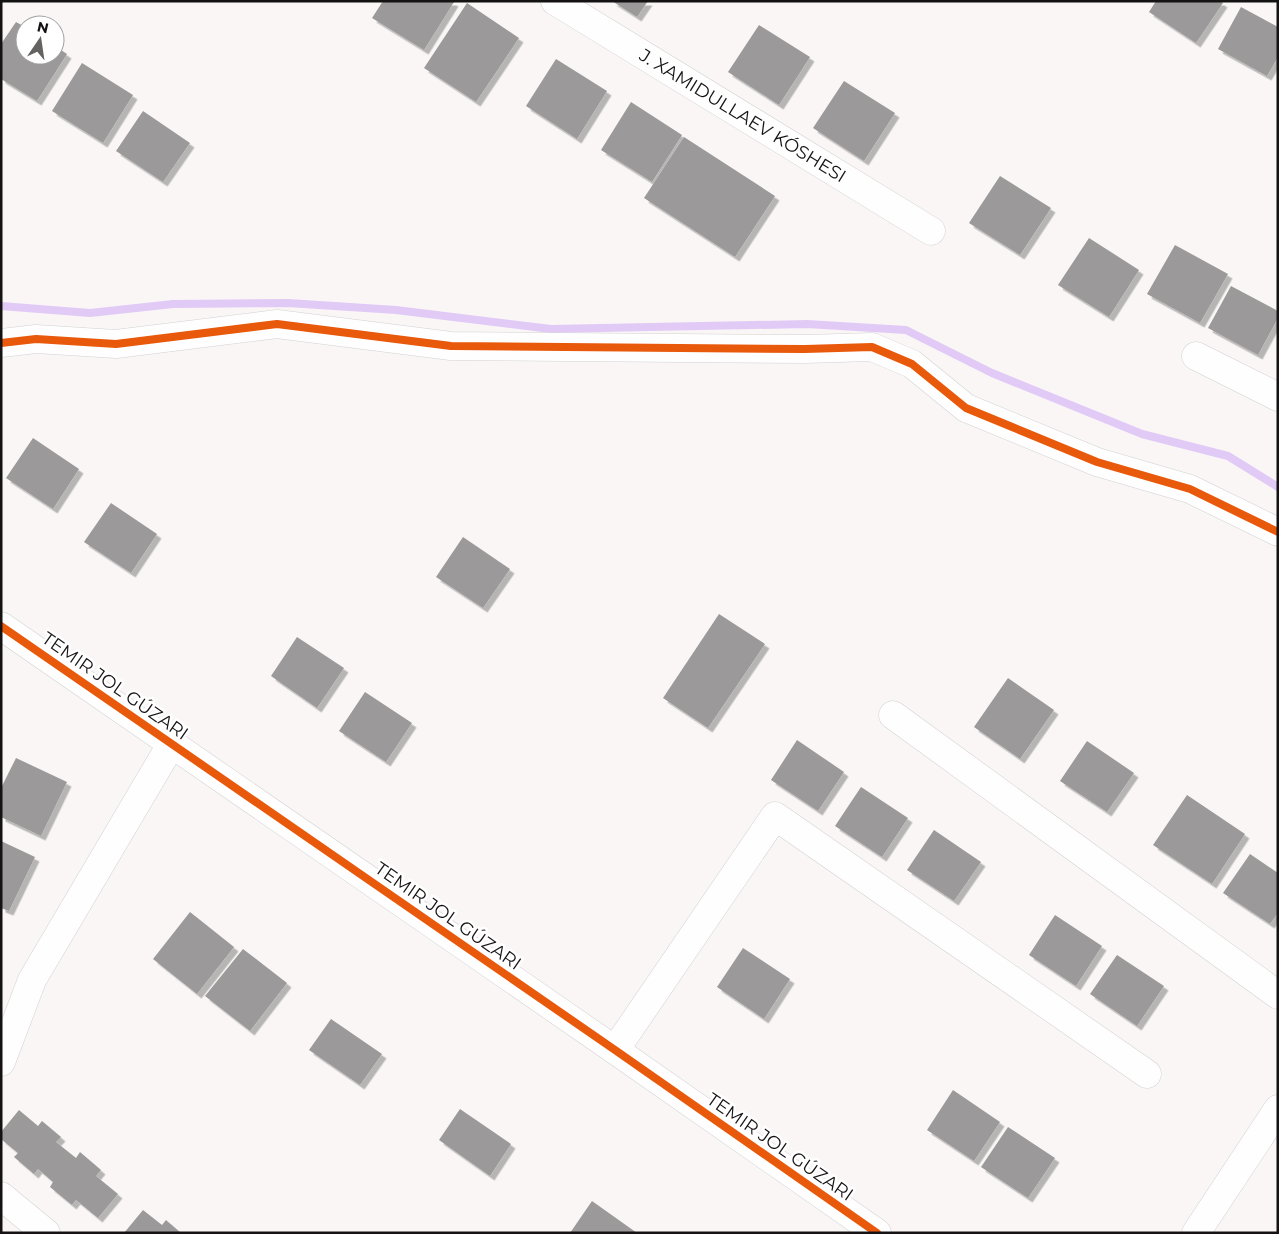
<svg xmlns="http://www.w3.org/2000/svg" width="1279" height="1234" viewBox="0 0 1279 1234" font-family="Montserrat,sans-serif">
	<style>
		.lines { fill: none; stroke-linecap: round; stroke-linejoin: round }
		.stream { stroke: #e1caf6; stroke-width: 8 }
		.building { fill: #9c999a; filter: url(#shadow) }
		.minor-casing { stroke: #d4d1d1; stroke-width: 29 }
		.tertiary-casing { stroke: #d4d1d1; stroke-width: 29 }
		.minor { stroke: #fefefe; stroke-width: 28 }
		.tertiary { stroke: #fefefe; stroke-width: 28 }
		.cycleway-casing { stroke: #fff; stroke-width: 11 }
		.cycleway { stroke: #e8590c; stroke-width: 8 }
		.labels { text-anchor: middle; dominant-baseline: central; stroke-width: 5; stroke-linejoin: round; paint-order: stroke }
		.street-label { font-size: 18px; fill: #151213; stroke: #fff }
	</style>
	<defs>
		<filter id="shadow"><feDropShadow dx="4.5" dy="4.5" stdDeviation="0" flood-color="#0004"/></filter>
	</defs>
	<rect width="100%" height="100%" fill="#faf6f6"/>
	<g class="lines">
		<path class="stream" d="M1 306 90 313 173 304 288 303 396 310 551 329 807 324 906 330 992 373 1142 434 1228 456 1278 487"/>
	</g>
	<path class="building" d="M383 1H452L454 2 424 50 372 18Z
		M612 1H648L637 17Z
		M1156 1H1220L1223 3 1196 43 1149 12Z
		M467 3 519 38 476 102 424 68Z
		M1241 7 1278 27V57L1267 76 1218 49Z
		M16 22 25 27V55H55V46L67 54 37 101 1 79V44Z
		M759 25 810 57 779 105 728 72Z
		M556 59 607 91 577 139 526 106Z
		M82 63 133 95 103 143 52 111Z
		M844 81 895 113 864 161 813 128Z
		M631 102 682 135 652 182 601 150Z
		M143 111 190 143 163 182 116 151Z
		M684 137 775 196 735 257 644 198Z
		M1000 176 1051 208 1020 255 969 223Z
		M1089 238 1139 270 1109 317 1058 285Z
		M1175 245 1228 274 1200 323 1147 294Z
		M1231 286 1278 311V318L1258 355 1208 328Z
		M33 438 79 469 53 509 6 478Z
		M111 503 157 534 131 573 84 542Z
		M463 537 510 569 483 608 436 577Z
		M719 614 765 644 708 728 663 698Z
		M297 637 344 668 317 708 271 676Z
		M1008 678 1054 710 1020 759 974 727Z
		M365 692 412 723 386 762 339 731Z
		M797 740 844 772 818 811 771 780Z
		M1087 741 1134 773 1107 812 1060 781Z
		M16 758 67 782 41 836 1 817V788Z
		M861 787 908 818 882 857 835 826Z
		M1187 795 1245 834 1212 884 1153 845Z
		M934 830 981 862 954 901 907 870Z
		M1 841 35 857 9 911 1 908Z
		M1250 854 1278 873V913L1270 924 1223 893Z
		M190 912 234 947 197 994 153 959Z
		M1055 915 1102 946 1076 986 1029 955Z
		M743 948 790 979 764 1019 717 987Z
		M243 949 287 983 250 1031 205 996Z
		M1117 955 1164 986 1137 1026 1090 994Z
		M331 1019 382 1054 360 1085 309 1050Z
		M953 1090 1000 1122 974 1161 927 1130Z
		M460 1109 511 1144 490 1176 439 1140Z
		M19 1110 38 1126 42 1121 61 1137 56 1142 76 1158 80 1152 101 1170 96 1176 118 1194 98 1218 76 1200 72 1205 50 1187 53 1182 38 1169 34 1174 14 1157 18 1153 1 1139V1132Z
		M1008 1127 1055 1158 1028 1198 981 1167Z
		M592 1201 637 1233H570Z
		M143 1210 162 1225 166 1220 181 1233H124Z"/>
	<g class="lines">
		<g class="minor-casing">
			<g id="minor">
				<path id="s1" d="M555 1 931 231"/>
				<path d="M1 343 36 339 116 344 277 324 451 346 805 349 872 347 912 364 966 408 1097 462 1190 489 1278 532"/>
				<path d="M1196 356 1278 397"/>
				<path d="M893 715 1278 995"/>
				<path d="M615 1050 775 816 1147 1074"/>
				<path d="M1 1062 32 980 172 743"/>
				<path d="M1 1196 46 1233"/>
				<path d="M1196 1233 1278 1109"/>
			</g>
		</g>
		<g class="tertiary-casing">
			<path id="tertiary" d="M1 626 615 1050 877 1233"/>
		</g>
		<use href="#minor" class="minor"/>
		<use href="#tertiary" class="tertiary"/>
		<g class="cycleway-casing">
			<path id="cycleway" d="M1 343 36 339 116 344 277 324 451 346 805 349 872 347 912 364 966 408 1097 462 1190 489 1278 532
				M1 626 615 1050 877 1233"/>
		</g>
		<use href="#cycleway" class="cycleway"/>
	</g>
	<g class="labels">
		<g class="street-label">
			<text stroke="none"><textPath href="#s1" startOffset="220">J. XAMIDULLAEV KÓSHESI</textPath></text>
			<text transform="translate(115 686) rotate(35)">TEMIR JOL GÚZARI</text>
			<text transform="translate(448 916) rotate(35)">TEMIR JOL GÚZARI</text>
			<text transform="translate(780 1147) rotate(35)">TEMIR JOL GÚZARI</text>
		</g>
	</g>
	<rect width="1279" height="1234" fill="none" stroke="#151213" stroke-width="5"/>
	<g transform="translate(40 40) rotate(13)"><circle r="24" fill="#ffffff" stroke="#a1a0a1"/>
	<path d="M0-4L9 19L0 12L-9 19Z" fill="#656262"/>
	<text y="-8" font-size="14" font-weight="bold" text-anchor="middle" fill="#151213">N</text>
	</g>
</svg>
